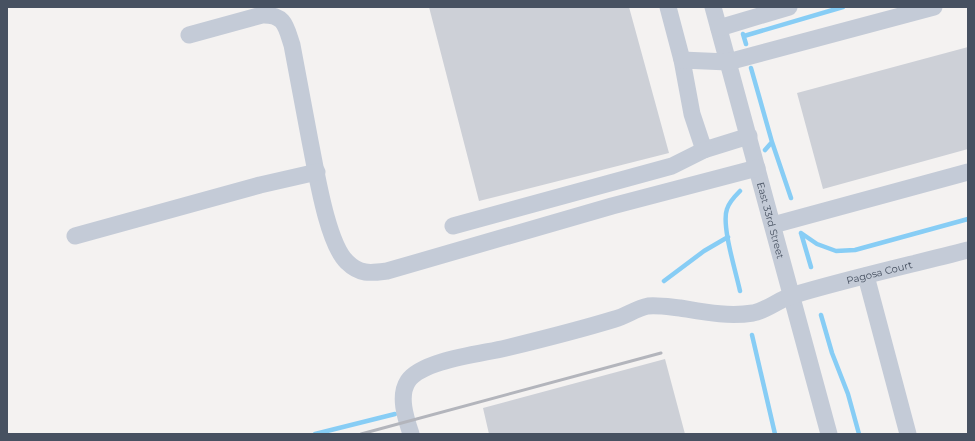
<svg xmlns="http://www.w3.org/2000/svg" width="975" height="441" viewBox="0 0 975 441" font-family="Montserrat,sans-serif">
	<style>
		.lines { fill: none; stroke-linecap: round; stroke-linejoin: round }
		.stream { stroke: #87cdf5; stroke-width: 4.5 }
		.building { fill: #cdd0d7 }
		.minor { stroke: #c4cbd7; stroke-width: 17 }
		.rail { stroke: #b3b5bc; stroke-width: 3 }
		.labels { text-anchor: middle; dominant-baseline: central; stroke-width: 3; stroke-linejoin: round; paint-order: stroke }
		.street-label { font-size: 10px; fill: #475161; stroke: #fff }
	</style>
	<rect width="100%" height="100%" fill="#f4f2f1"/>
	<g class="lines">
		<path class="stream" d="M743 34 746 44
			M744 36 843 7
			M751 68 772 142 765 150
			M772 142 791 198
			M740 191C735 196 729 202 727 209 721 225 736 272 740 291
			M801 233 817 244 836 251 855 250 968 219
			M801 233 811 267
			M664 281 704 251 728 237
			M821 315 832 353 848 394 859 434
			M752 335 775 434
			M315 434 395 414"/>
	</g>
	<path class="building" d="M429 7H629L669 153 479 201Z
		M968 47V149L823 189 797 93Z
		M665 359 685 434H489L483 408Z"/>
	<g class="lines">
		<g class="minor">
			<path d="M668 7 682 60 692 114 704 150 749 136"/>
			<path id="s1" d="M713 7 829 434"/>
			<path d="M719 28 789 7"/>
			<path d="M189 35 262 15C285 14 286 27 292 45 298 77 304 109 310 141 316 170 327 243 347 262 360 275 371 273 387 271L612 206 757 168"/>
			<path d="M682 60 728 62 934 7"/>
			<path d="M773 225 968 172"/>
			<path d="M453 226 672 166 704 150"/>
			<path d="M75 236 260 185 317 172"/>
			<path d="M866 276 908 434"/>
			<path id="s2" d="M411 434C406 419 398 396 408 381 423 360 481 354 506 348 543 339 579 330 615 319 626 316 637 308 648 306 658 305 670 307 680 308 704 312 728 317 753 313 768 310 779 299 794 295 851 278 910 265 968 250"/>
		</g>
		<path class="rail" d="M361 434 661 353"/>
	</g>
	<g class="labels">
		<g class="street-label">
			<text stroke="none"><textPath href="#s1" startOffset="221">East 33rd Street</textPath></text>
			<text stroke="none"><textPath href="#s2" startOffset="547">Pagosa Court</textPath></text>
		</g>
	</g>
	<rect width="975" height="441" fill="none" stroke="#475161" stroke-width="16"/>
</svg>
